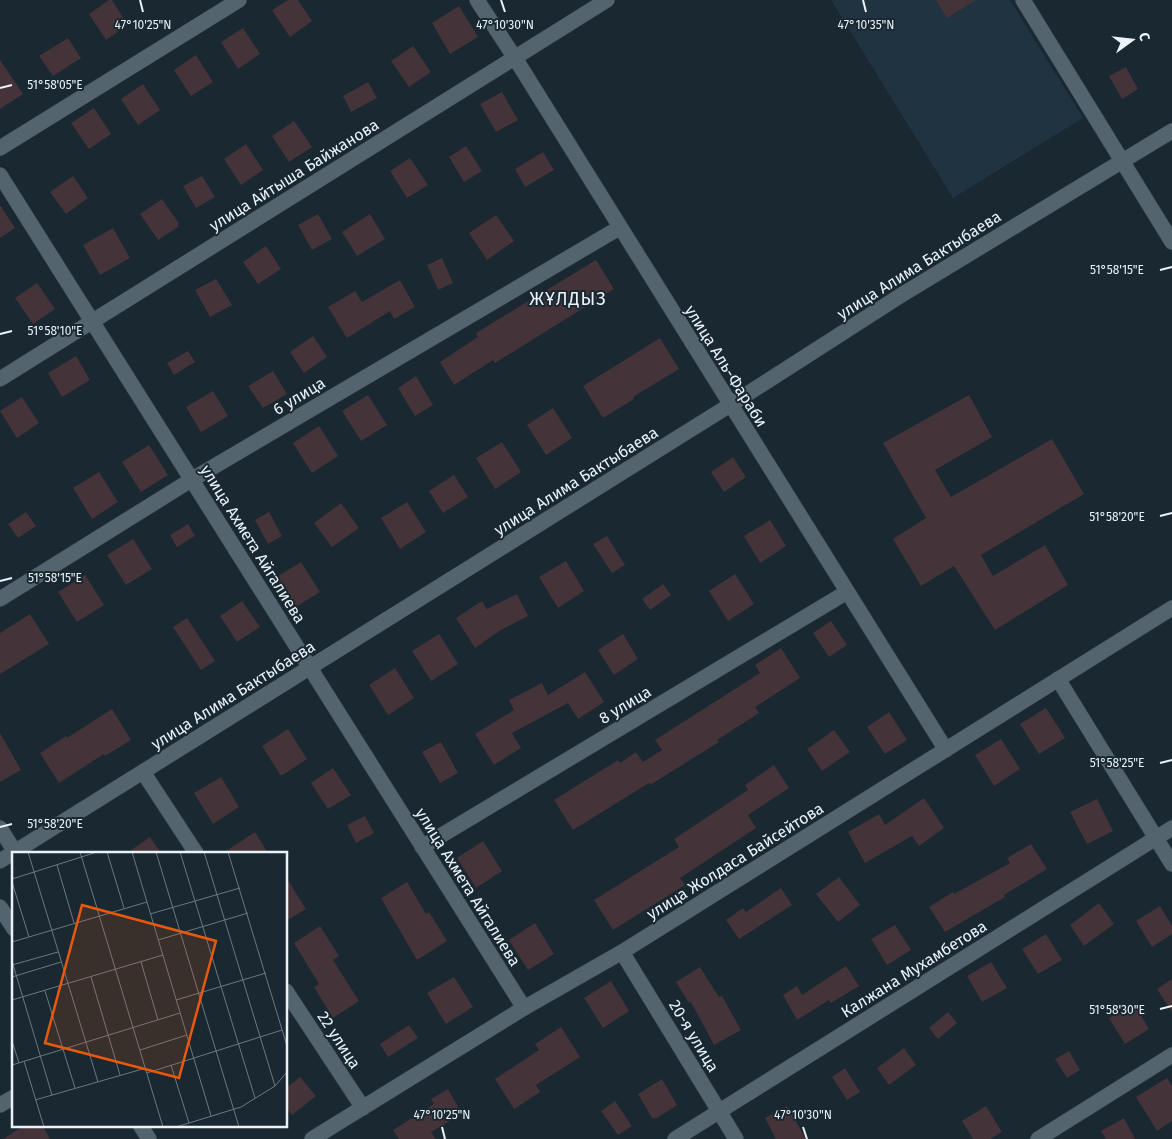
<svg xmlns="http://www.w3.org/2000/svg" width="1172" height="1139" viewBox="0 0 1172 1139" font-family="'Fira Sans',sans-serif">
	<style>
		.built { fill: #1f3340 }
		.building { fill: #443338 }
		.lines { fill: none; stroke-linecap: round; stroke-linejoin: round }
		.street-casing { stroke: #37424a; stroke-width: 16 }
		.street { stroke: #54646e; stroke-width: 15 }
		.ticks { fill: none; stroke: #eaf3fa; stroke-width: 2 }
		.labels { text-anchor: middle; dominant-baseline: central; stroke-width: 4; stroke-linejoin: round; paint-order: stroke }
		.street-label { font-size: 16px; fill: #eaf3fa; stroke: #1a2831 }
		.neighbourhood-label { font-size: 18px; letter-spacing: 1px; fill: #eaf3fa; stroke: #1a2831 }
		.inset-road { fill: none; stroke: #6d7981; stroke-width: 1 }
		.view { fill: #e8590c; fill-opacity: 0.15; stroke: #e8590c; stroke-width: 2.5 }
		.inset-edge { fill: none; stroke: #eaf3fa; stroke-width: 2.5 }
		.ticks-label { font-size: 12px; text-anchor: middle; fill: #eaf3fa; stroke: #1a2831; stroke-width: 4; stroke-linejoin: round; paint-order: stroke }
	</style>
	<rect width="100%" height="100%" fill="#1a2831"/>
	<path class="built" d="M831 0H1010L1083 118 953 198Z"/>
	<path class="building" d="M109 0H112L128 25 106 40 89 14Z
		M288 0H298L312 21 290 37 272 10Z
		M936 0H976L947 18Z
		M459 6 478 37 450 54 432 23Z
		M243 28 260 54 238 69 221 42Z
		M68 38 81 58 53 76 39 56Z
		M413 46 431 72 409 87 391 61Z
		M196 55 213 82 191 96 174 70Z
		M0 60 23 94 0 109Z
		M1126 67 1138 89 1122 99 1109 76Z
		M368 82 377 98 351 112 343 96Z
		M143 84 160 110 138 125 121 99Z
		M502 92 518 120 496 132 480 104Z
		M94 108 111 134 89 149 71 123Z
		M294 121 312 147 289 162 272 136Z
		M246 144 263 170 241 185 224 159Z
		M466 146 482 171 464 182 449 157Z
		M543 152 554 170 525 187 515 169Z
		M410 158 428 185 407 198 390 171Z
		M73 176 88 198 66 214 50 192Z
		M202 176 215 197 196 208 183 186Z
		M162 199 178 222V227L158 240 140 214Z
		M0 205 15 228 0 238Z
		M318 214 332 239 312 250 298 225Z
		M370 214 385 239 357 256 342 232Z
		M496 215 514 241 487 260 469 233Z
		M113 228 130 258 100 275 83 245Z
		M266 246 281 269 258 284 243 262Z
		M442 258 453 283 438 290 427 265Z
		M596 260 614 289 495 363 493 360 454 385 440 362 478 337 476 333Z
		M216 279 232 305 210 317 195 290Z
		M400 280 415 307 394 319 390 311 347 338 328 307 355 291 362 302Z
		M37 283 55 309 33 324 15 298Z
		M313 336 327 357 304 373 290 352Z
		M660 338 679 369 633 397 634 399 603 418 583 386Z
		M188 351 195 362 174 375 167 363Z
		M76 356 90 380 62 397 48 373Z
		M273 371 287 394 263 408 248 386Z
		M416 376 433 405 415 416 398 388Z
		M213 391 228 416 201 432 186 407Z
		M368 395 387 425 361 441 342 411Z
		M969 395 992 437 935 470 951 497 1052 439 1084 494 981 555 993 576 1045 545 1068 585 995 630 954 566 921 586 893 539 926 518 883 443Z
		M22 397 39 423 17 438 0 411Z
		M553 408 572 438 546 455 527 425Z
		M319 426 338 456 312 473 293 443Z
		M502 442 521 472 495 489 476 458Z
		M149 445 168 475 141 492 122 462Z
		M733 457 746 477 724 492 711 472Z
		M99 472 118 502 92 519 73 488Z
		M454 475 468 497 443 513 429 491Z
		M407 502 426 532 400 549 381 518Z
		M341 503 359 528 332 547 314 523Z
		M26 512 36 526 18 538 8 524Z
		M269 512 282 536 268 544 255 520Z
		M770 520 786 546 760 563 744 536Z
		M188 524 195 536 177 547 170 535Z
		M607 536 625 565 612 573 593 544Z
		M133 539 152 569 126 585 107 555Z
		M566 561 584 591 558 608 539 577Z
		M301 562 320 592 294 608 275 578Z
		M735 574 754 604 728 621 709 591Z
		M85 575 104 605 77 622 58 592Z
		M663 584 671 595 650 610 642 599Z
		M517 594 528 616 501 630 475 648 456 618 482 601 487 609Z
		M242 601 260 627 237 642 220 616Z
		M30 614 49 644 0 674V633Z
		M187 618 215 661 201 670 173 627Z
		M831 621 847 645 829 657 813 633Z
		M439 634 458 664 431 681 412 651Z
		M623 634 638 659 614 675 598 650Z
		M781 648 800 678 755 707 759 713 717 740 719 742 650 785 649 783 573 830 554 800 618 760 620 763 636 752 643 762 662 750 655 740 760 673 755 665Z
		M395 668 414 698 388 715 369 685Z
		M585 672 604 702 578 719 568 703 512 733 521 748 494 765 475 734 514 710 509 700 542 683 548 695Z
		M1046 708 1065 738 1039 754 1020 724Z
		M112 709 131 740 105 756 104 754 59 783 40 753 66 736 67 738Z
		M889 712 907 740 885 754 867 727Z
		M288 729 307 759 281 776 262 746Z
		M834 730 850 752 822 771 807 749Z
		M0 733 21 770 0 782Z
		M1001 739 1020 769 994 786 975 755Z
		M441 742 458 773 440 783 422 752Z
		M774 765 789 788 748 815 756 828 680 878 685 885 613 930 594 900 679 847 674 839 748 790 745 785Z
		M333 768 351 795 328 809 311 783Z
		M221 777 239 807 213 824 194 793Z
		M924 798 944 828 919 846 912 836 865 863 848 832 879 814 885 825Z
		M1097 799 1113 831 1087 844 1070 812Z
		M365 816 374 833 356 843 347 825Z
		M255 832 268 853H223Z
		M150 837 161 853H127Z
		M483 841 502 871 476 888 457 858Z
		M1031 844 1047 869 1004 895 1005 897 945 932 929 907 953 892 954 894 1010 863 1007 858Z
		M286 877 306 909 286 921Z
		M839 877 860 905 838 922 816 894Z
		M407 882 426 914 429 912 447 941 417 960 381 898Z
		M781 888 792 905 739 939 726 920 743 908 746 912Z
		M1099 903 1114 924 1084 946 1070 925Z
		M1160 906 1172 926V934L1152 947 1136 921Z
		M535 923 554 954 528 970 509 940Z
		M895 925 911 950 887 965 871 939Z
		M320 926 339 956 333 960 359 1001 333 1018 314 987 319 984 294 943Z
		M1046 934 1062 960 1038 974 1022 949Z
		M991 962 1007 988 982 1002 967 976Z
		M846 966 859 986 831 1003 829 1000 797 1020 783 995 797 986 802 995Z
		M700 967 719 997 722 996 741 1030 714 1045 691 1002 689 1003 676 982Z
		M454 977 473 1007 446 1024 427 993Z
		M1172 979V1012L1157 989Z
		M611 981 629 1011 603 1028 584 998Z
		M1134 1004 1149 1029 1125 1044 1109 1018Z
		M948 1012 957 1023 938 1039 929 1028Z
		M409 1025 418 1038 388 1057 380 1044Z
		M561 1027 580 1057 536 1085 540 1092 514 1109 495 1079 539 1050 535 1044Z
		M904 1048 916 1065 889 1085 877 1068Z
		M1069 1051 1080 1070 1067 1078 1055 1059Z
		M845 1068 860 1092 847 1100 832 1077Z
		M300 1077 316 1096 292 1115 286 1108V1088Z
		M1167 1078 1172 1086V1121L1157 1131 1136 1097Z
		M662 1079 677 1105 657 1118H652L638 1094Z
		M448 1089 462 1114 431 1132 436 1139H399L393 1130 434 1104 431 1099Z
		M615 1101 632 1126 618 1135 601 1111Z
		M787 1106 806 1139H776L765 1118Z
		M986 1106 1002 1132 990 1139H973L962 1121Z
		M1124 1118 1135 1139H1106L1101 1131Z
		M25 1125H42L50 1139H3Z"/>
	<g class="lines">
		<g class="street-casing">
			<path id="street" d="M477 0 515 58 946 750
				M1023 0 1172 242
				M0 148 239 0
				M0 175 524 1008
				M0 379 607 0
				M0 599 191 480 619 228
				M1058 679 1172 864
				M143 772 196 853
				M0 828 15 852
				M422 847 847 592
				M0 861 730 405 903 294 1172 131
				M0 907 14 929
				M622 952 736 1139
				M286 991 363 1108
				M0 1105 14 1097
				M140 1125 149 1139
				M312 1139 524 1008 622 952 1172 608
				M675 1139 1172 828
				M1038 1139 1172 1055"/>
		</g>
		<use href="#street" class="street"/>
	</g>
	<path class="ticks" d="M140 0 143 12M501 0 505 12M863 0 866 12M0 88 12 85M1160 270 1172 267M0 334 12 331M1160 516 1172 513M0 581 12 578M1160 763 1172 760M0 827 12 824M1160 1009 1172 1006M442 1127 445 1139M803 1127 807 1139"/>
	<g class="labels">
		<g class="street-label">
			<text transform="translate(294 175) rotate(-32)">улица Айтыша Байжанова</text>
			<text transform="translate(919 265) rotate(-32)">улица Алима Бактыбаева</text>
			<text transform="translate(726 366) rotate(58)">улица Аль-Фараби</text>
			<text transform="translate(299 396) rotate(-31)">6 улица</text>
			<text transform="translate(576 481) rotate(-32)">улица Алима Бактыбаева</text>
			<text transform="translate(253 544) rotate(58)">улица Ахмета Айгалиева</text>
			<text transform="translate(233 695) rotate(-32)">улица Алима Бактыбаева</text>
			<text transform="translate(625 705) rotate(-31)">8 улица</text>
			<text transform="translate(735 861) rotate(-32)">улица Жолдаса Байсейтова</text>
			<text transform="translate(468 887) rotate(58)">улица Ахмета Айгалиева</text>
			<text transform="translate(914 969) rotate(-32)">Калжана Мухамбетова</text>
			<text transform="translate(694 1036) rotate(59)">20-я улица</text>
			<text transform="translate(339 1040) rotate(57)">22 улица</text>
		</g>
		<g class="neighbourhood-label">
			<text x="568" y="299">ЖҰЛДЫЗ</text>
		</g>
	</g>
	<g transform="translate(12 852)">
		<rect width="275" height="275" fill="#1a2831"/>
		<path class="inset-road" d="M16 0 86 230M68 0 151 275M95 0 112 56M120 0 199 264M144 0 227 275M168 0 243 246M192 0 263 234M216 0 275 194M45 13 62 71M0 27 85 0M0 30 17 85M138 62 228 36M146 88 236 61M0 90 135 50M0 109 40 243M129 110 146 168M0 113 46 100M0 125 49 110M79 125 108 223M33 139 63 236M0 148 151 103M164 148 254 121M0 189 7 211M128 198 175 183M12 209 32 275M0 213 168 161M159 213 177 271M135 221 270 178M23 248 134 216M164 275 229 255 263 234 275 220"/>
		<path class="view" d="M70 53 204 89 167 226 33 191Z"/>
		<rect width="275" height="275" class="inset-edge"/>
	</g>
	<g class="ticks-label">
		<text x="143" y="29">47°10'25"N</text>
		<text x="505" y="29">47°10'30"N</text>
		<text x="866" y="29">47°10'35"N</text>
		<text x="55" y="89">51°58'05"E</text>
		<text x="1117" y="274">51°58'15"E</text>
		<text x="55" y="335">51°58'10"E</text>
		<text x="1117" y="521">51°58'20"E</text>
		<text x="55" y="582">51°58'15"E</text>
		<text x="1117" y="767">51°58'25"E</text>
		<text x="55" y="828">51°58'20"E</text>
		<text x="1117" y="1014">51°58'30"E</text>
		<text x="442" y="1119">47°10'25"N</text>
		<text x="803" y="1119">47°10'30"N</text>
	</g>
	<g transform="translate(1132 40) rotate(75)" stroke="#1a2831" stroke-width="4" paint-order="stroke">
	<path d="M0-4L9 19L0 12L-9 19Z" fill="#eaf3fa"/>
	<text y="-8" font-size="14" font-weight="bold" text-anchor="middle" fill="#eaf3fa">С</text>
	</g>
</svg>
